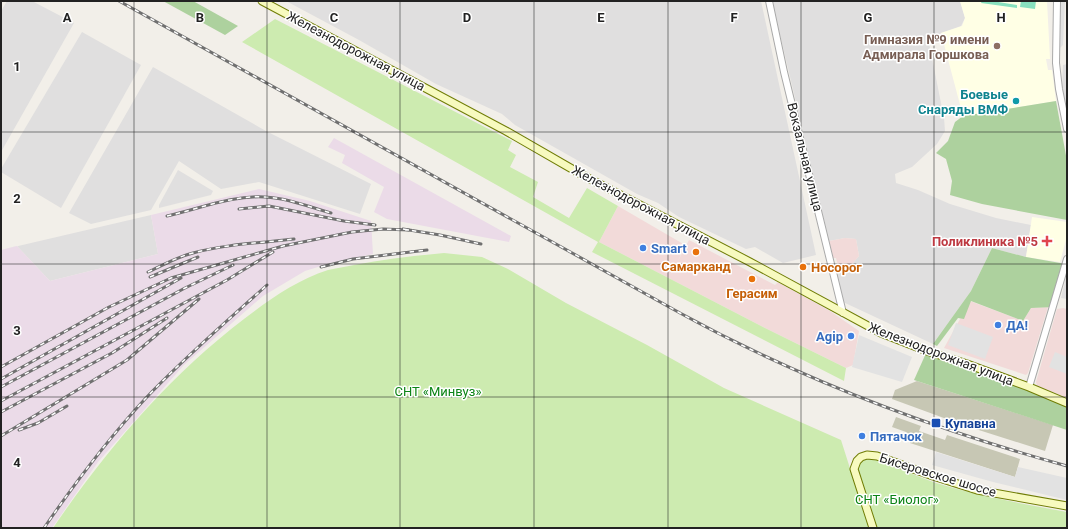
<svg xmlns="http://www.w3.org/2000/svg" width="1068" height="529" viewBox="0 0 1068 529" font-family="Roboto,sans-serif">
<rect width="100%" height="100%" fill="#f2efe9"/>
<g fill="#e0dfdf">
<path d="M7,1H32L74,23L1,152V11Z"/>
<path d="M286,1H761L816,255L783,263L755,247L746,249L679,217L658,203L637,194L515,125L502,114L436,84L359,40Z"/>
<path d="M772,1H960L965,18L961,26L941,33L929,43L944,118L945,131L937,144L912,167L895,174L896,183L918,190L950,204L996,218L1031,225L1026,257L992,248L971,291L933,344L843,302L837,273L846,271L859,256L856,239L845,238L829,241Z"/>
<path d="M82,32L141,65L61,208L1,172V169Z"/>
<path d="M1067,64V111L1062,86L1063,65Z"/>
<path d="M153,67L266,131L371,184L360,214L259,182L221,189L179,161L151,210L91,224L69,213Z"/>
<path d="M178,170L213,191L211,195L159,208V205Z"/>
<path d="M151,215L158,254L50,281L17,246L1,250Z"/>
<path d="M1067,273V299L1061,298Z"/>
</g>
<g fill="#f2dad9">
<path d="M618,206L685,245L678,261L689,240L775,285L778,282L830,311L859,331L853,365L846,368L765,328L599,242Z"/>
<path d="M845,238L856,239L859,256L846,271L840,273L836,258H833L829,241Z"/>
<path d="M970,301L1023,321L1031,308L1048,307L1028,373L1026,375L944,348Z"/>
<path d="M1063,308L1067,309V398L1037,386L1036,382L1057,309Z"/>
</g>
<g fill="#ebdbe8">
<path d="M334,138L511,236L509,242L387,219L374,212L384,187L342,163L345,155L328,147Z"/>
<path d="M259,189L310,201L371,221L373,254L331,263L305,271L263,296L184,365L98,462L52,528H1V250L17,246L50,281L158,254L151,215Z"/>
</g>
<g fill="#ffffe5">
<path d="M960,1H1047L1050,59H1046L1048,70H1052L1056,101L963,116L941,33L962,26L965,18Z"/>
<path d="M1032,217L1067,222V236L1060,262L1026,257Z"/>
</g>
<g fill="#c7c7b4">
<path d="M917,381L1053,425L1045,451L963,425L892,399L895,390Z"/>
<path d="M896,417L921,426L919,431L945,440L947,435L1020,459L1015,477L910,443L906,432L892,427Z"/>
</g>
<g fill="#cdebb0">
<path d="M275,19L512,141L508,150L516,155L510,167L538,182L533,197L569,218L587,188L618,206L599,242L765,328L846,368L844,381L592,252L598,242L242,42Z"/>
<path d="M444,253L482,257L508,269L566,303L647,345L724,388L841,440L869,528H53C106,450 169,376 244,319C270,299 297,280 328,270C336,268 346,267 354,265C384,259 414,256 444,253Z"/>
<path d="M867,458L876,459C896,467 916,476 936,483C979,496 1023,504 1067,512V528H876L857,468L863,460Z"/>
</g>
<g fill="#add19e">
<path d="M163,1H193L238,26L225,35Z"/>
<path d="M1056,101L1067,161V220L982,204L950,195L952,181L946,159L936,153L948,141L955,122L963,116Z"/>
<path d="M992,248L1026,257L1066,264L1054,307L1031,308L1023,321L971,301L964,319L958,318L937,346L933,344L971,291Z"/>
<path d="M927,351L1067,403V430L914,380Z"/>
</g>
<g fill="#88e0be">
<path d="M982,1H992L1017,5V8L981,3Z"/>
<path d="M1021,1H1036L1035,9L1020,7Z"/>
</g>
<g fill="#e2e2e2">
<path d="M1060,1H1065L1063,45L1059,49Z"/>
<path d="M956,323L993,337L985,359L948,345Z"/>
<path d="M859,335L912,357L902,382L852,367Z"/>
<path d="M1055,352L1067,357V374L1049,367Z"/>
<path d="M936,452L1015,477L1018,467L1067,478V500L993,482L932,465Z"/>
</g>
<g fill="none" stroke-linecap="round" stroke-linejoin="round">
<defs>
<g id="tertiary">
<path d="M769,1L784,72L843,313"/>
<path d="M1057,1L1056,63L1059,89L1067,129"/>
<path d="M1029,387L1067,259"/>
</g>
<g id="secondary">
<path d="M262,1L506,131L586,177L750,262L881,333L927,351L967,364L1029,387L1067,403"/>
<path d="M873,528L854,469L857,461L861,457L867,455L877,456L933,476L977,490L1067,506"/>
</g>
</defs>
<use href="#tertiary" stroke="#a9a9a9" stroke-width="8"/>
<use href="#secondary" stroke="#707d05" stroke-width="9"/>
<use href="#tertiary" stroke="#fff" stroke-width="6"/>
<use href="#secondary" stroke="#f7fabf" stroke-width="7"/>
<defs>
<g id="rail">
<path d="M119,1L680,313C802,380 933,429 1067,466"/>
<path d="M239,209L269,206L344,221L375,225"/>
<path d="M167,216C199,209 232,195 265,197C288,198 309,207 331,213"/>
<path d="M403,229L440,235L481,244"/>
<path d="M321,267L353,259L427,250"/>
<path d="M148,272C163,265 177,257 193,253C226,244 261,243 294,239"/>
<path d="M150,277L198,257"/>
<path d="M1,367L109,307L171,278L283,246L352,232L383,229L409,230"/>
<path d="M1,379L181,278"/>
<path d="M1,387L185,288L233,265"/>
<path d="M1,401L227,280L273,252"/>
<path d="M1,412L112,353L167,318"/>
<path d="M19,430L38,423L67,406"/>
<path d="M1,436L127,360L199,299"/>
<path d="M44,528C75,483 108,439 145,399C183,359 226,322 267,285"/>
</g>
</defs>
<use href="#rail" stroke="#707070" stroke-width="3"/>
<use href="#rail" stroke="#fff" stroke-width="1.5" stroke-dasharray="4.5" stroke-linecap="butt"/>
</g>
<path fill="none" stroke="#222" stroke-width="1" stroke-opacity="0.55" d="M134,1V528M267,1V528M400,1V528M534,1V528M668,1V528M801,1V528M934,1V528M1,132H1067M1,264H1067M1,397H1067"/>
<circle fill="#8d6e63" stroke="#fff" stroke-width="1.5" cx="997" cy="46" r="4"/>
<circle fill="#0f9aa8" stroke="#fff" stroke-width="1.5" cx="1016" cy="101" r="4"/>
<path fill="#e0444e" stroke="#fff" stroke-width="1.5" d="M1045 235h4v4h4v4h-4v4h-4v-4h-4v-4h4z"/>
<g fill="#3f7fe0" stroke="#fff" stroke-width="1.5">
<circle cx="643" cy="248" r="4"/>
<circle cx="998" cy="325" r="4"/>
<circle cx="851" cy="336" r="4"/>
<circle cx="862" cy="436" r="4"/>
</g>
<g fill="#e8710a" stroke="#fff" stroke-width="1.5">
<circle cx="696" cy="252" r="4"/>
<circle cx="803" cy="267" r="4"/>
<circle cx="752" cy="279" r="4"/>
</g>
<rect fill="#1a4fb4" stroke="#fff" stroke-width="1.5" x="931" y="418" width="10" height="10" rx="2"/>
<g text-anchor="middle" dominant-baseline="central" stroke-width="3" stroke-linejoin="round" paint-order="stroke">
<g font-size="13" font-weight="bold" fill="#785e54" stroke="#fff" text-anchor="end">
<text x="989" y="39">Гимназия №9 имени<tspan x="989" dy="15">Адмирала Горшкова</tspan></text>
</g>
<g font-size="13" fill="#222" stroke="#fff">
<text transform="translate(356 51) rotate(28)">Железнодорожная улица</text>
<text transform="translate(805 157) rotate(76)">Вокзальная улица</text>
<text transform="translate(641 205) rotate(28)">Железнодорожная улица</text>
<text transform="translate(941 354) rotate(21)">Железнодорожная улица</text>
<text transform="translate(938 475) rotate(17)">Бисеровское шоссе</text>
</g>
<g font-size="13" font-weight="bold" fill="#0d838f" stroke="#fff" text-anchor="end">
<text x="1008" y="94">Боевые<tspan x="1008" dy="15">Снаряды ВМФ</tspan></text>
</g>
<g font-size="13" font-weight="bold" fill="#be3a42" stroke="#fff" text-anchor="end">
<text x="1038" y="241">Поликлиника №5</text>
</g>
<g font-size="13" font-weight="bold" fill="#366cbe" stroke="#fff" text-anchor="start">
<text x="651" y="248">Smart</text>
<text x="1006" y="325">ДА!</text>
<text x="843" y="336" text-anchor="end">Agip</text>
<text x="870" y="436">Пятачок</text>
</g>
<g font-size="13" font-weight="bold" fill="#c56008" stroke="#fff">
<text x="696" y="266">Самарканд</text>
<text x="811" y="267" text-anchor="start">Носорог</text>
<text x="752" y="293">Герасим</text>
</g>
<g font-size="13" fill="#0c8416" stroke="#fff">
<text x="438" y="391">СНТ «Минвуз»</text>
<text x="897" y="499">СНТ «Биолог»</text>
</g>
<g font-size="13" font-weight="bold" fill="#164399" stroke="#fff" text-anchor="start">
<text x="945" y="423">Купавна</text>
</g>
</g>
<g font-size="13" text-anchor="middle" font-weight="bold" fill="#222" stroke="#fff" stroke-width="3" stroke-linejoin="round" paint-order="stroke">
<text x="67" y="22">A</text>
<text x="200" y="22">B</text>
<text x="334" y="22">C</text>
<text x="467" y="22">D</text>
<text x="601" y="22">E</text>
<text x="734" y="22">F</text>
<text x="868" y="22">G</text>
<text x="1001" y="22">H</text>
<text x="17" y="71">1</text>
<text x="17" y="203">2</text>
<text x="17" y="335">3</text>
<text x="17" y="467">4</text>
</g>
<rect width="1068" height="529" fill="none" stroke="#222222" stroke-width="4"/>
</svg>
